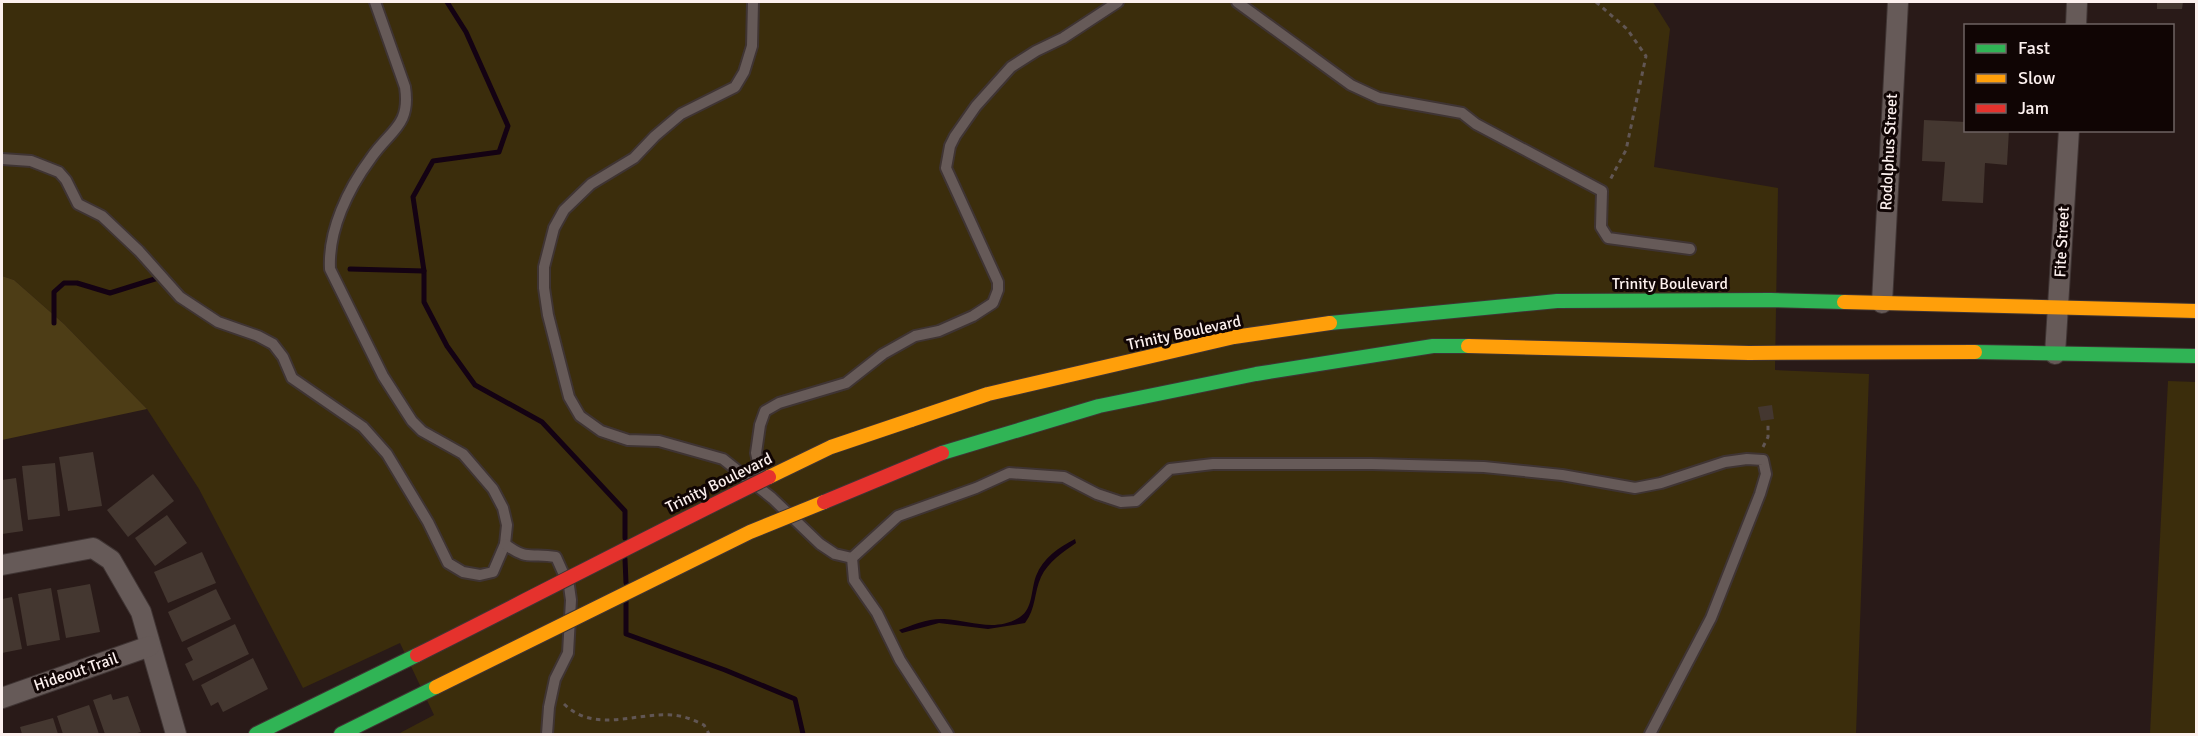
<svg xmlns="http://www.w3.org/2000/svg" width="2198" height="736" viewBox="0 0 2198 736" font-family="Signika,sans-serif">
<rect width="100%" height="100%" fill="#291a18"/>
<g fill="#3b2d0c">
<path d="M2,2H1653L1670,29L1654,167L1778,188L1775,370L1869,374L1856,734H398L434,715L400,643L303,688L199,489L147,409L64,324L14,280L2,276Z"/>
<path d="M2168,381L2196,382V734H2150Z"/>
</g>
<path fill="#4d3d16" d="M2,276L14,280L64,324L147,409L2,440Z"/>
<path fill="#140213" d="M1075,539L1076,543C1063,552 1048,562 1041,577C1034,592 1036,609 1025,623L988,629L939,623L902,633L899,630C912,625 929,618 944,619C969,620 995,633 1020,617C1033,609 1031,589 1036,576C1043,558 1059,547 1075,539Z"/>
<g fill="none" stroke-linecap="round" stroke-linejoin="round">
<g stroke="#140213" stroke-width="5">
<path d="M447,2L466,32L508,126L499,152L433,161L413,197L424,271V302L447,346L475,385L542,422L625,511V538"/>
<path d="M350,269L424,271"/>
<path d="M54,323V292L64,283H77L110,293L158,278"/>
<path d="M625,559L626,583"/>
<path d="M626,601V634L725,670L795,699L803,734"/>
</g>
</g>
<g fill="#443730">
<path d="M2157,2H2183L2182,9H2157Z"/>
<path d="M1924,120L1966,122V130H2009L2007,165L1985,163L1983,203L1942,201L1945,162L1922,161Z"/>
<path d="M1772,405L1774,419L1761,421L1758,407Z"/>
<path d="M93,452L102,506L68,511L59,457Z"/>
<path d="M55,463L60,516L28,520L22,466Z"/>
<path d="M153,474L174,501L128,537L107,510Z"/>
<path d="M16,478L23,531L2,534V480Z"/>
<path d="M167,515L187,543L155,566L135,538Z"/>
<path d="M202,552L216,583L168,603L154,572Z"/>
<path d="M90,584L100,632L66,638L57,590Z"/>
<path d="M51,588L60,640L27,646L18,594Z"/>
<path d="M216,589L231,619L182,642L168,612Z"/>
<path d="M12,597L22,649L2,653V599Z"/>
<path d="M235,624L249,654L193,681L185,664L193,660L187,648Z"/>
<path d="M253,658L268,689L223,712L218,702L211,706L201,685Z"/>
<path d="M111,694L113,700L128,696L141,732L134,734H105L93,700Z"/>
<path d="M89,705L99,734H63L57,716Z"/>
<path d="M53,718L58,734H22L20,727Z"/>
</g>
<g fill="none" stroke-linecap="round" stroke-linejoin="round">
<defs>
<g id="lane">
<path d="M753,2L752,46L744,72L735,87L681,114L655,136L634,158L591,184L564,210L554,228L544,267V288L548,315L569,397L580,416L601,431L628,440L659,441L723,459L772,498L820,544L835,554L852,558"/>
<path d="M1237,2L1351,85L1379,98L1462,113L1476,124L1602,191L1601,227L1608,238L1690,249"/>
<path d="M2,159L31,161L59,172L66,180L78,204L102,216L139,251L180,297L218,322L258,336L273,344L283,357L292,378L363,427L387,454L428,522L448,563L463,572L480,575L493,572L505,544L507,525L503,508L493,489L463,454L422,431L412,421L383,376L330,269C328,230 348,189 371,158C390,130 411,126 405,87L375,2"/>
<path d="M762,480L756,453L760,425L765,411L779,403L846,383L883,354L915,336L939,331L973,316L993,303L998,290V282L946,168L950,146L955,136L976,106L1011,67L1036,51L1063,38L1118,2"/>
<path d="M505,544C528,562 531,552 556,557L569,586L571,600L568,653L555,679L549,707L547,734"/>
<path d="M852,558L898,516L976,488L1009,473L1064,477L1097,494L1121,502L1136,501L1170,469L1213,464H1372L1484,467L1562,475L1635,488L1661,483L1725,462L1747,459L1763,460L1766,474L1760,494L1711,618L1650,734"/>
<path d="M852,558L854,580L877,613L900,660L948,734"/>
</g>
<g id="street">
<path d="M2076,26L2077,2"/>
<path d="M1882,303L1898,2"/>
<path d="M2055,354L2069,130"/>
<path d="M2,565L93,548L111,560L141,612L176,734"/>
<path d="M2,698L150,646"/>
</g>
<g id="fast">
<path d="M1330,323L1557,301L1771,300L1844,302"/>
<path d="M1975,352L2196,356"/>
<path d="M942,453L1099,406L1256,374L1433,346H1468"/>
<path d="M256,734L417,655"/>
<path d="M341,734L436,687"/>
</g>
<g id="slow">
<path d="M1844,302L2196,311"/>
<path d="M1468,346L1749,353L1975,352"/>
<path d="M911,420L988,394L1234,337L1330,323"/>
</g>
</defs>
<use href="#lane" stroke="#3f3433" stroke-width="14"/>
<use href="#street" stroke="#3f3433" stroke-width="22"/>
<use href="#fast" stroke="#3f3433" stroke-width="16"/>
<use href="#slow" stroke="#3f3433" stroke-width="16"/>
<g stroke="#615654" stroke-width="3" stroke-dasharray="4.5 4.5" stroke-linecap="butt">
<path d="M1596,2L1627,29L1646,56L1626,150L1610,180"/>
<path d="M1763,447L1768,437V425"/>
<path d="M564,704C595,734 636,712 673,715C684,716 694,720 704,725L709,734"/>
</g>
<use href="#lane" stroke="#665a58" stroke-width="10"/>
<use href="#street" stroke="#665a58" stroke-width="20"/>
<use href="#fast" stroke="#30b455" stroke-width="14"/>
<use href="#slow" stroke="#ff9f0a" stroke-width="14"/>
<defs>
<g id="slow-bridge">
<path d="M769,477L831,447L911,420"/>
<path d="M436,687L750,532L824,502"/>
</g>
<g id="jam-bridge">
<path d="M824,502L942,453"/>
<path d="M417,655C535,596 651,535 769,477"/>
</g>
</defs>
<use href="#slow-bridge" stroke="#3f3433" stroke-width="16" stroke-linecap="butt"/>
<use href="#jam-bridge" stroke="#3f3433" stroke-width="16" stroke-linecap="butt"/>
<use href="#slow-bridge" stroke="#ff9f0a" stroke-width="14"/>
<use href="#jam-bridge" stroke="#e5322d" stroke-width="14"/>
</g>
<g text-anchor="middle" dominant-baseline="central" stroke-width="6" stroke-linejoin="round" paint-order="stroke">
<g font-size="16" fill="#fcf0ee" stroke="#100504">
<text transform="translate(1889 152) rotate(-87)">Rodolphus Street</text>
<text transform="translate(2062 242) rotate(-87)">Fite Street</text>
<text x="1670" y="284">Trinity Boulevard</text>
<text transform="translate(1184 333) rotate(-12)">Trinity Boulevard</text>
<text transform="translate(719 483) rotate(-26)">Trinity Boulevard</text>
<text transform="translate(76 672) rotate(-19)">Hideout Trail</text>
</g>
</g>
<rect width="2198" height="736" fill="none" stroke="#fcf0ee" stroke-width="6"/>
<rect x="1964" y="24" width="210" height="108" fill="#100504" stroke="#6e6362" stroke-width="1.5"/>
<rect x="1976" y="44" width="30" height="9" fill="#30b455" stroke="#6e6362" stroke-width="1.5"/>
<text x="2018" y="54" font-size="18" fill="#fcf0ee">Fast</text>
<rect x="1976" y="74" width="30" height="9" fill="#ff9f0a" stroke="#6e6362" stroke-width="1.5"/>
<text x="2018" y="84" font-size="18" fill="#fcf0ee">Slow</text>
<rect x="1976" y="104" width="30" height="9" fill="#e5322d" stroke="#6e6362" stroke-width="1.5"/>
<text x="2018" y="114" font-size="18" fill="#fcf0ee">Jam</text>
</svg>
